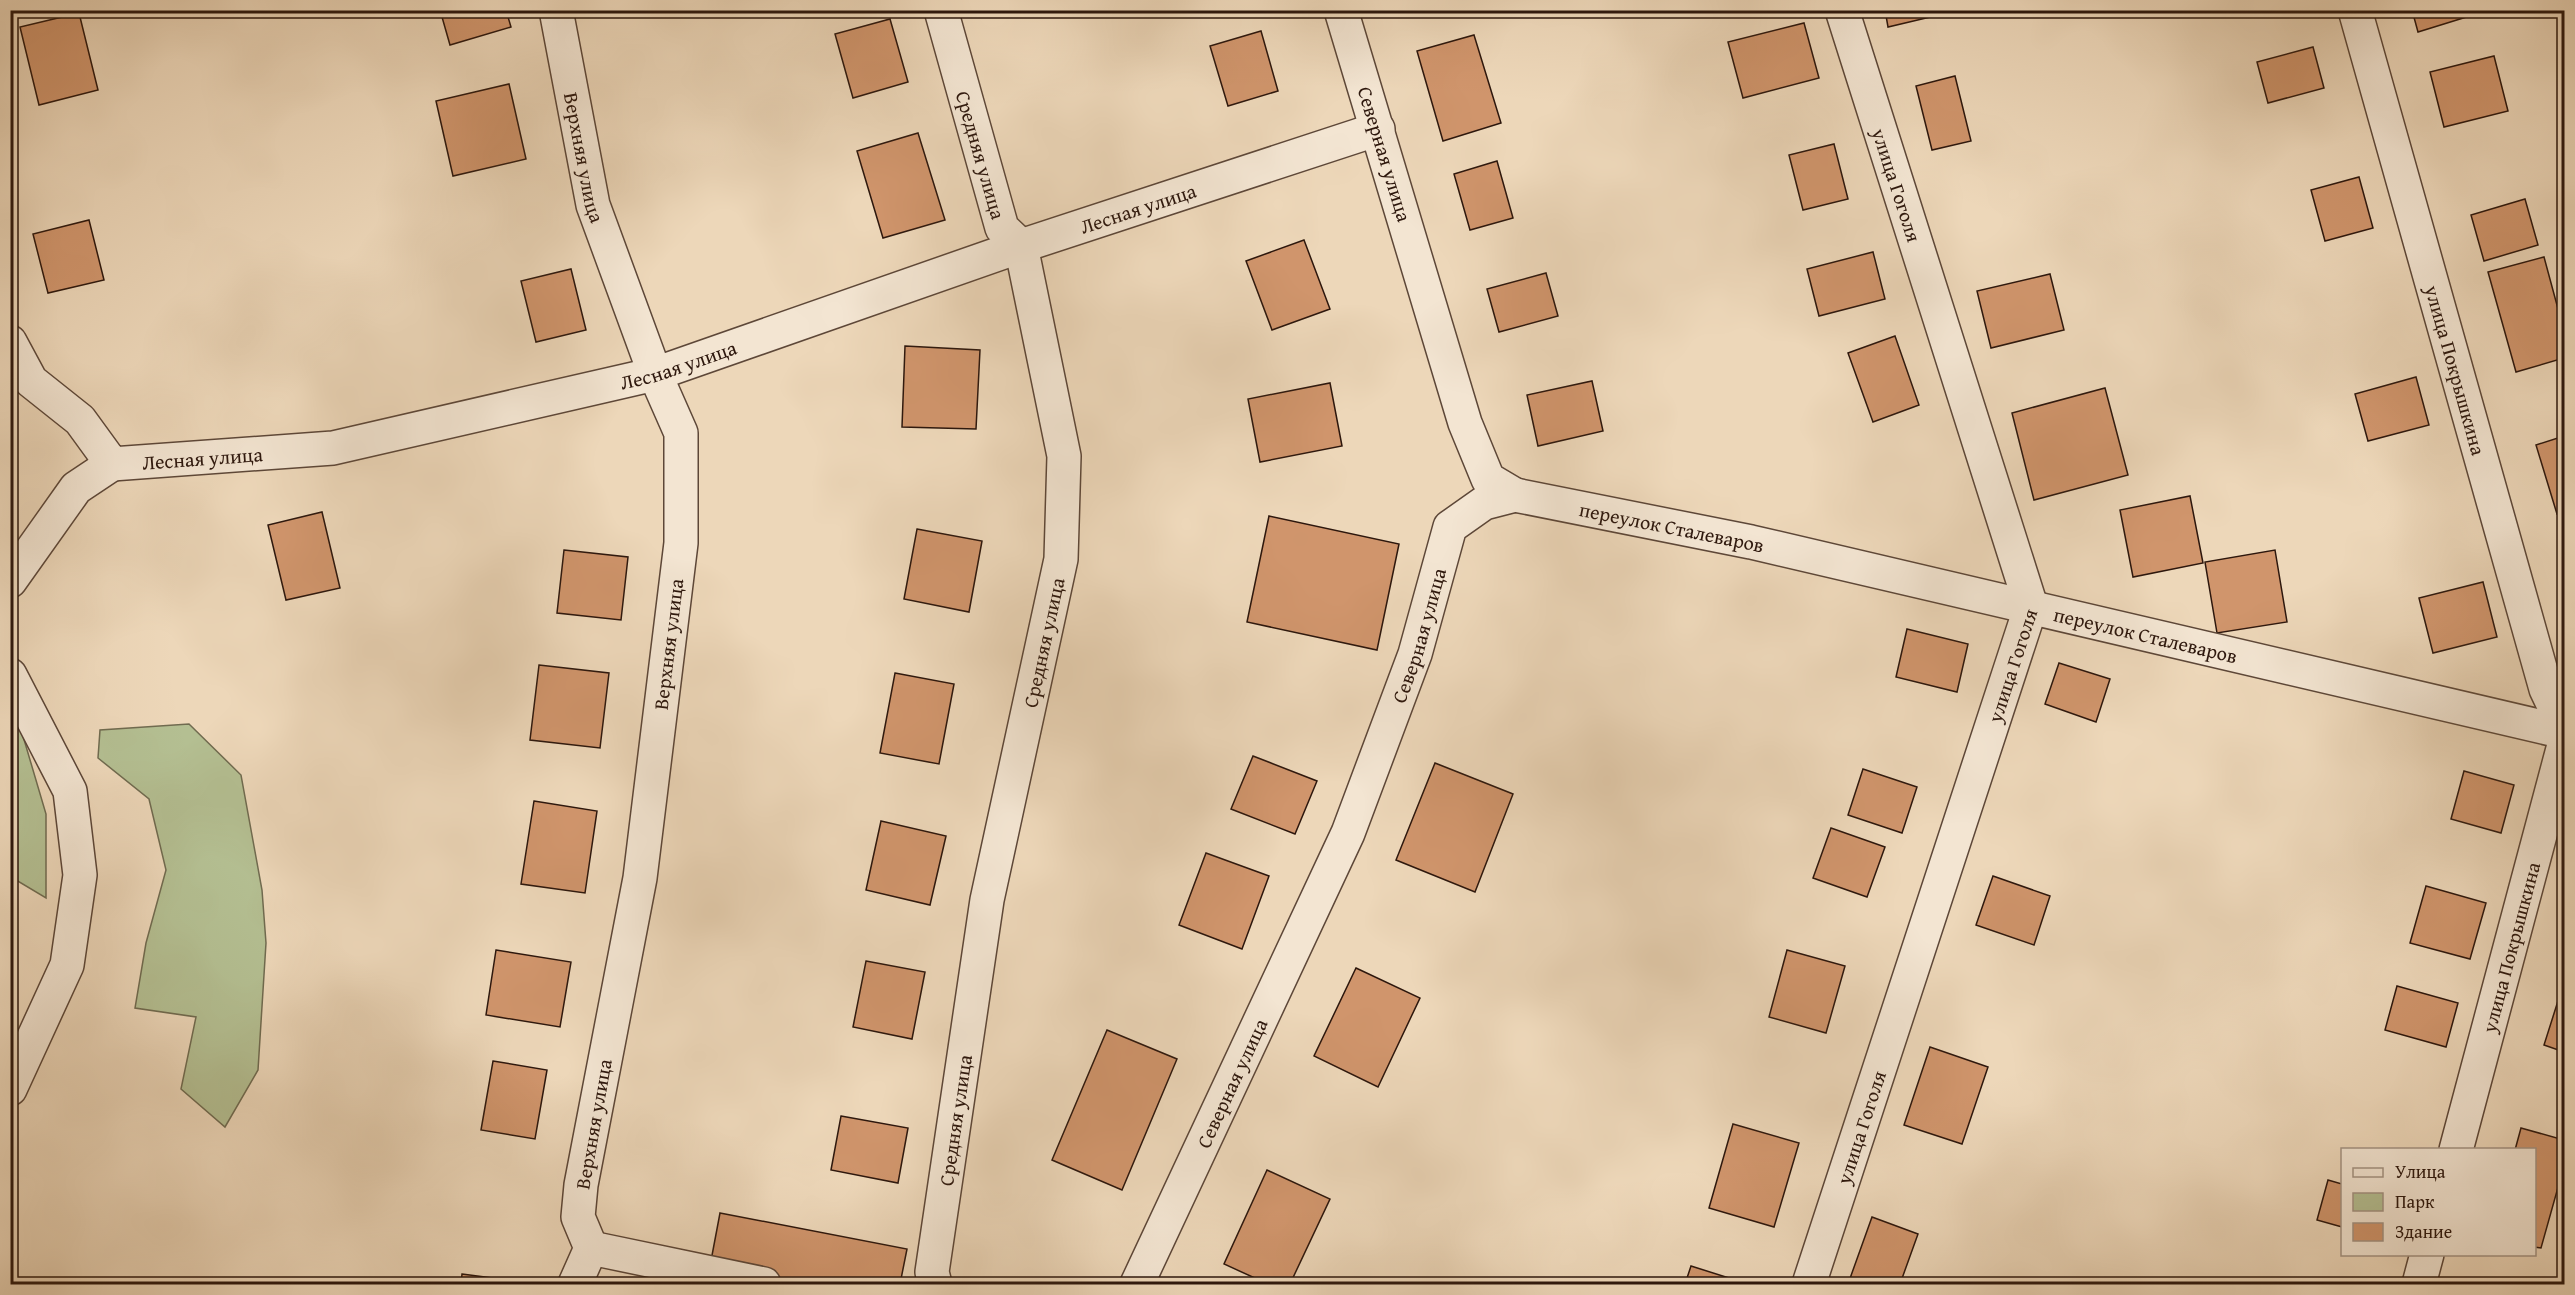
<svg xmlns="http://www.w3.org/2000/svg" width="2575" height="1295" viewBox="0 0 2575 1295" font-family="'Gentium Book Plus',serif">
<rect width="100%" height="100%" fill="#edd7b9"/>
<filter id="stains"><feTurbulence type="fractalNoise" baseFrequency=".00333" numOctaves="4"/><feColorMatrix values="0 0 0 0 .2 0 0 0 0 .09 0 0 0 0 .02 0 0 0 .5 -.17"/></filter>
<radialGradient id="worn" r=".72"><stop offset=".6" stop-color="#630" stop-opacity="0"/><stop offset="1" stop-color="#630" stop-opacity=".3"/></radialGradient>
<g fill="#b4bf92" stroke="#706b50" stroke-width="1.5">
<path d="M10,715L20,726L46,814V898L11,877Z"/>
<path d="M189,724L241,775L262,890L266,943L258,1070L225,1127L181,1089L196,1017L135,1008L146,943L166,870L149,799L98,758L100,730Z"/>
</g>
<g fill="#d0956c" stroke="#2d170d" stroke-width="1.5">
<path d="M440,10H506L511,27L450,45Z"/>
<path d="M1885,10H1938L1939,15L1888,27Z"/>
<path d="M2412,10H2471L2473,15L2418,32Z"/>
<path d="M79,13L98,90L39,105L20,27Z"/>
<path d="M890,19L908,82L853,98L835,34Z"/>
<path d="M1804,23L1819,78L1743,98L1728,42Z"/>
<path d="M1261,31L1278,91L1228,106L1210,46Z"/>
<path d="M1474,35L1501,123L1443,141L1417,51Z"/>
<path d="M2313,47L2324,88L2268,103L2257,62Z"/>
<path d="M2494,56L2508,111L2444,127L2430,72Z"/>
<path d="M1955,76L1971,141L1932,150L1916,86Z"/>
<path d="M509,84L526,159L453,176L436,101Z"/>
<path d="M918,133L945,220L883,238L857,151Z"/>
<path d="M1834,144L1848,199L1803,210L1789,155Z"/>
<path d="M1497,161L1513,218L1470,230L1454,174Z"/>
<path d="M2359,177L2373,228L2325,241L2311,190Z"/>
<path d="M2525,199L2538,245L2484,261L2471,215Z"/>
<path d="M89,220L104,280L48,293L33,234Z"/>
<path d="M1304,240L1330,309L1272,330L1246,261Z"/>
<path d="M1873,252L1885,299L1819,316L1807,269Z"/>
<path d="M2544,257L2564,331V358L2516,372L2488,272Z"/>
<path d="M571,269L586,330L536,342L521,281Z"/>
<path d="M1546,273L1558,316L1499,332L1487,289Z"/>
<path d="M2050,274L2064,330L1991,348L1977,291Z"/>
<path d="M1895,336L1919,405L1873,422L1848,353Z"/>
<path d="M905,346L980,350L976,429L902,427Z"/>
<path d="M2416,377L2429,425L2368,441L2355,394Z"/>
<path d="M1592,381L1603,431L1538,446L1527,395Z"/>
<path d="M1330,383L1342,446L1260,462L1248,399Z"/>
<path d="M2105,388L2128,475L2034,500L2012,413Z"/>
<path d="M2564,436V512L2557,514L2536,445Z"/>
<path d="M2190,496L2203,563L2133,577L2120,510Z"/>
<path d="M322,512L340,588L286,600L268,525Z"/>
<path d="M1269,516L1399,544L1377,650L1247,622Z"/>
<path d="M917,529L982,541L969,612L904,599Z"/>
<path d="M564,550L628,557L621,620L557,613Z"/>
<path d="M2275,550L2287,622L2217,633L2205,562Z"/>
<path d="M2483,582L2497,637L2433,653L2419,598Z"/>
<path d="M1907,629L1968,644L1957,692L1896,677Z"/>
<path d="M2059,663L2110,679L2096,722L2045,704Z"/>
<path d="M539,665L609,673L600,748L530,740Z"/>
<path d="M895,673L954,684L939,764L880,753Z"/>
<path d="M1253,756L1317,781L1295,834L1231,809Z"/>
<path d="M1435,763L1513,794L1475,892L1396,860Z"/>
<path d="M1863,769L1917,787L1902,833L1848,815Z"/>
<path d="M2464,771L2514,785L2501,833L2451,819Z"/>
<path d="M534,801L597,811L585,893L521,884Z"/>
<path d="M881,821L946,836L930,905L866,890Z"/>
<path d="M1831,828L1885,847L1867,897L1813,878Z"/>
<path d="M1206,853L1269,876L1242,949L1179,925Z"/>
<path d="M1993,876L2050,896L2034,945L1976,925Z"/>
<path d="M2426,886L2486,903L2470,959L2410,943Z"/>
<path d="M496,950L571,962L560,1027L486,1015Z"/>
<path d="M1787,950L1845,966L1826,1033L1769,1017Z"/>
<path d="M866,961L925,972L912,1039L853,1027Z"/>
<path d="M1356,968L1420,998L1378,1087L1314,1056Z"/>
<path d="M2564,982V1052L2544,1045Z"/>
<path d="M2397,986L2458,1003L2446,1047L2385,1030Z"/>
<path d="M1107,1030L1177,1059L1122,1190L1052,1160Z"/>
<path d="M1930,1047L1988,1067L1962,1144L1904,1125Z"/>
<path d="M493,1061L547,1070L535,1139L481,1130Z"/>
<path d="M841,1116L908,1128L898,1183L831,1170Z"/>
<path d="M1733,1124L1799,1143L1774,1227L1709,1208Z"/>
<path d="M2521,1128L2564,1140V1166L2541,1248L2534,1247V1150H2515Z"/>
<path d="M1267,1170L1330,1199L1290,1284H1268L1224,1264Z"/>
<path d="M2328,1180L2342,1184V1227L2317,1220Z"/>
<path d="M720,1213L907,1249L900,1284H808L710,1266Z"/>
<path d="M1872,1217L1918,1234L1900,1284H1848Z"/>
<path d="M1691,1266L1748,1284H1685Z"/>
<path d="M462,1274L524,1282V1284H461Z"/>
</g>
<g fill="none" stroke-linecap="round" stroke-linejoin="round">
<defs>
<g id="street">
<path id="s1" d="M556,10L593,205L655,374L681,433V543L640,878L581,1185L578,1217L591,1248L575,1284"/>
<path id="s2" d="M2355,10L2546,689L2564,727"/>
<path id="s3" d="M10,342L31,381L80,420L112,464L333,448L655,374L1021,246L1378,129"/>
<path id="s4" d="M1515,495L1751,542L2564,732"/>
<path d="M10,581L76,488L112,464"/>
<path d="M10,675L70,791L80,875L67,965L10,1089"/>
<path id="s5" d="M2456,1150L2564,745"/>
<path d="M591,1248L764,1284"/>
<path id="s6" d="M935,1284L932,1272L987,900L1061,559L1064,456L1021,246L1002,228L941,10"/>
<path id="s7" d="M1137,1284L1348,833L1415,654L1450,527L1484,503L1515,495L1488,479L1465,423L1341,10"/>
<path id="s8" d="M1809,1284L2031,606L1842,10"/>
<path d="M2419,1284L2427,1254"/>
</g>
</defs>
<use href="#street" stroke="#5d4738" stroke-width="36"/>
<use href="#street" stroke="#f3e5d2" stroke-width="33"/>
</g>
<g text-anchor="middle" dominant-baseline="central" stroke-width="5" stroke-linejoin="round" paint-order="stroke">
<g font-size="20" fill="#2d170d" stroke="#f3e5d2">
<text transform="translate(1385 154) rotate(73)">Северная улица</text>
<text transform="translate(981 155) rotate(74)">Средняя улица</text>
<text stroke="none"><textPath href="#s1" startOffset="150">Верхняя улица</textPath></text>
<text transform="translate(1897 185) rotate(72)">улица Гоголя</text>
<text stroke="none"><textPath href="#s3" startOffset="1224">Лесная улица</textPath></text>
<text stroke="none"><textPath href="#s3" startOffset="738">Лесная улица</textPath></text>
<text stroke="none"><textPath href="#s2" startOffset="374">улица Покрышкина</textPath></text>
<text stroke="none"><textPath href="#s3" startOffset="252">Лесная улица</textPath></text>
<text stroke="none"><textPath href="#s4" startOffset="160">переулок Сталеваров</textPath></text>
<text stroke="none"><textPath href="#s4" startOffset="646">переулок Сталеваров</textPath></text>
<text stroke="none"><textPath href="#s7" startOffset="708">Северная улица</textPath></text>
<text stroke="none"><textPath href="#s6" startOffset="652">Средняя улица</textPath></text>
<text transform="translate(668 644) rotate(-83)">Верхняя улица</text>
<text stroke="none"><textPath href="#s8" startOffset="651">улица Гоголя</textPath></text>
<text stroke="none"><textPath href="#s5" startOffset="210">улица Покрышкина</textPath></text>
<text stroke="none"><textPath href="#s7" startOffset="222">Северная улица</textPath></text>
<text stroke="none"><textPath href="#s6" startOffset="166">Средняя улица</textPath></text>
<text transform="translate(593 1124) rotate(-80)">Верхняя улица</text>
<text stroke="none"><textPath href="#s8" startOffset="165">улица Гоголя</textPath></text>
</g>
</g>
<rect width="2575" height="1295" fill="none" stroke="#edd7b9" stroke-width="36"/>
<rect x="12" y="12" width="2551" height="1271" fill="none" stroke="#2d170d" stroke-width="3"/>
<rect x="18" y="18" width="2539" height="1259" fill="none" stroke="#2d170d" stroke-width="1.5"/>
<rect x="2341" y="1148" width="195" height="108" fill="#f3e5d2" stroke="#a49383" stroke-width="1.5"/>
<rect x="2353" y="1168" width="30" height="9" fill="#f3e5d2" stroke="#a49383" stroke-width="1.5"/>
<text x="2395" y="1178" font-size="18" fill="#2d170d">Улица</text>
<rect x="2353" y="1193" width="30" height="18" fill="#b4bf92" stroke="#a49383" stroke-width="1.5"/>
<text x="2395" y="1208" font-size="18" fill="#2d170d">Парк</text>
<rect x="2353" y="1223" width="30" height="18" fill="#d0956c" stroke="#a49383" stroke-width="1.5"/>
<text x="2395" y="1238" font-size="18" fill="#2d170d">Здание</text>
<rect width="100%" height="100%" filter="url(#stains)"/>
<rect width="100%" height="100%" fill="url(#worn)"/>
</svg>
